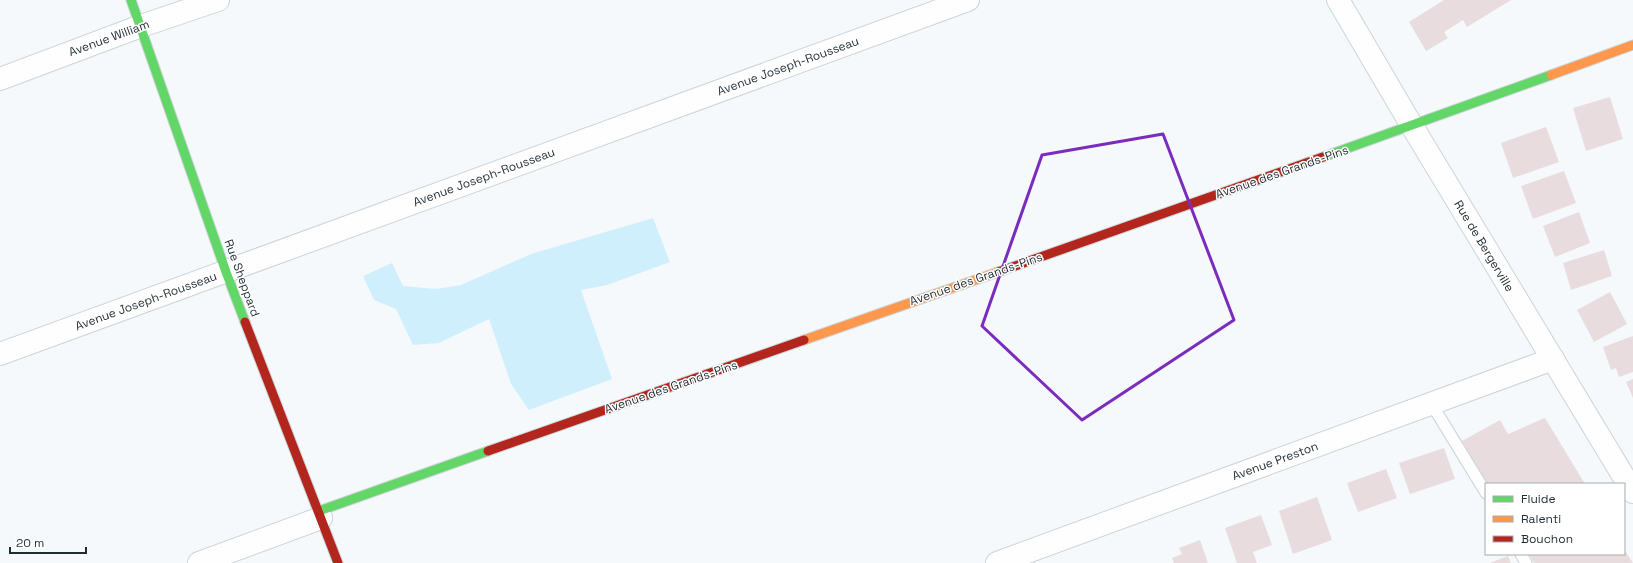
<svg xmlns="http://www.w3.org/2000/svg" width="1633" height="563" viewBox="0 0 1633 563" font-family="'Space Grotesk',sans-serif">
<rect width="100%" height="100%" fill="#f5f9fb"/>
<path fill="#d0effc" d="M653,218L670,262L607,285L581,290L612,379L529,410L511,384L489,319L439,343L413,345L396,309L374,300L363,276L392,263L403,286L436,289L461,285L531,254Z"/>
<g fill="#e8dcde">
<path d="M1444,0H1511L1467,27L1463,20L1444,32L1448,38L1426,51L1409,22Z"/>
<path d="M1610,97L1623,139L1586,151L1573,108Z"/>
<path d="M1546,127L1559,162L1513,178L1501,143Z"/>
<path d="M1564,171L1576,203L1533,219L1521,186Z"/>
<path d="M1579,212L1590,243L1555,257L1543,226Z"/>
<path d="M1604,250L1612,276L1571,290L1563,263Z"/>
<path d="M1610,292L1627,324L1594,342L1577,310Z"/>
<path d="M1633,336V372L1619,377L1616,368L1611,370L1603,347Z"/>
<path d="M1633,379V398L1626,382Z"/>
<path d="M1545,418L1585,484H1487L1462,441L1500,420L1508,434Z"/>
<path d="M1444,448L1455,479L1410,494L1399,463Z"/>
<path d="M1386,469L1397,498L1358,512L1347,483Z"/>
<path d="M1317,497L1332,540L1293,554L1279,511Z"/>
<path d="M1261,515L1272,545L1253,552L1257,563H1237L1225,528Z"/>
<path d="M1200,540L1208,563H1174L1172,558L1182,554L1179,548Z"/>
<path d="M1624,549L1633,563H1534L1529,554H1624Z"/>
<path d="M1508,556L1511,563H1490Z"/>
</g>
<g fill="none" stroke-linecap="round" stroke-linejoin="round">
<defs>
<g id="lane">
<path d="M1431,403L1486,493"/>
<path d="M1521,554L1526,563"/>
</g>
<g id="street">
<path d="M1338,0L1412,126L1633,492"/>
<path d="M0,79L141,26L218,0"/>
<path d="M0,354L968,0"/>
<path d="M199,563L321,518"/>
<path d="M997,563L1553,359"/>
</g>
<g id="fast">
<path d="M131,0L226,272L245,322"/>
<path d="M1323,157L1551,75"/>
<path d="M319,511L488,451"/>
</g>
<g id="slow">
<path d="M1551,75L1633,45"/>
<path d="M804,340L998,272"/>
</g>
<g id="jam">
<path d="M998,272L1323,157"/>
<path d="M245,322L338,563"/>
<path d="M488,451L804,340"/>
</g>
</defs>
<use href="#lane" stroke="#ccd5d9" stroke-width="13"/>
<use href="#street" stroke="#ccd5d9" stroke-width="24"/>
<use href="#fast" stroke="#ccd5d9" stroke-width="11"/>
<use href="#slow" stroke="#ccd5d9" stroke-width="11"/>
<use href="#jam" stroke="#ccd5d9" stroke-width="11"/>
<use href="#lane" stroke="#fefefe" stroke-width="11"/>
<use href="#street" stroke="#fefefe" stroke-width="22"/>
<use href="#fast" stroke="#63d668" stroke-width="9"/>
<use href="#slow" stroke="#ff974d" stroke-width="9"/>
<use href="#jam" stroke="#b3261e" stroke-width="9"/>
</g>
<path fill="none" stroke="#7b2cbf" stroke-width="3" stroke-linejoin="round" d="M1163,134L1234,320L1082,420L982,326L1042,155Z"/>
<g text-anchor="middle" dominant-baseline="central" stroke-width="3" stroke-linejoin="round" paint-order="stroke">
<g font-size="12" fill="#1f2c32" stroke="#fff">
<text transform="translate(109 38) rotate(-20)">Avenue William</text>
<text transform="translate(788 66) rotate(-20)">Avenue Joseph-Rousseau</text>
<text transform="translate(1282 172) rotate(-19)">Avenue des Grands-Pins</text>
<text transform="translate(484 177) rotate(-20)">Avenue Joseph-Rousseau</text>
<text transform="translate(1484 246) rotate(59)">Rue de Bergerville</text>
<text transform="translate(242 278) rotate(70)">Rue Sheppard</text>
<text transform="translate(976 279) rotate(-19)">Avenue des Grands-Pins</text>
<text transform="translate(146 301) rotate(-20)">Avenue Joseph-Rousseau</text>
<text transform="translate(671 387) rotate(-19)">Avenue des Grands-Pins</text>
<text transform="translate(1275 461) rotate(-20)">Avenue Preston</text>
</g>
</g>
<rect x="1485" y="483" width="140" height="72" fill="#ffffff" stroke="#a5abad"/>
<rect x="1493" y="496" width="20" height="6" fill="#63d668" stroke="#a5abad"/>
<text x="1521" y="503" font-size="12" fill="#1f2c32">Fluide</text>
<rect x="1493" y="516" width="20" height="6" fill="#ff974d" stroke="#a5abad"/>
<text x="1521" y="523" font-size="12" fill="#1f2c32">Ralenti</text>
<rect x="1493" y="536" width="20" height="6" fill="#b3261e" stroke="#a5abad"/>
<text x="1521" y="543" font-size="12" fill="#1f2c32">Bouchon</text>
<path d="M10 547v6h76v-6" fill="none" stroke="#1f2c32" stroke-width="2"/>
<text x="16" y="547" font-size="12" fill="#1f2c32" stroke="#ffffff" stroke-width="3" paint-order="stroke">20 m</text>
</svg>
